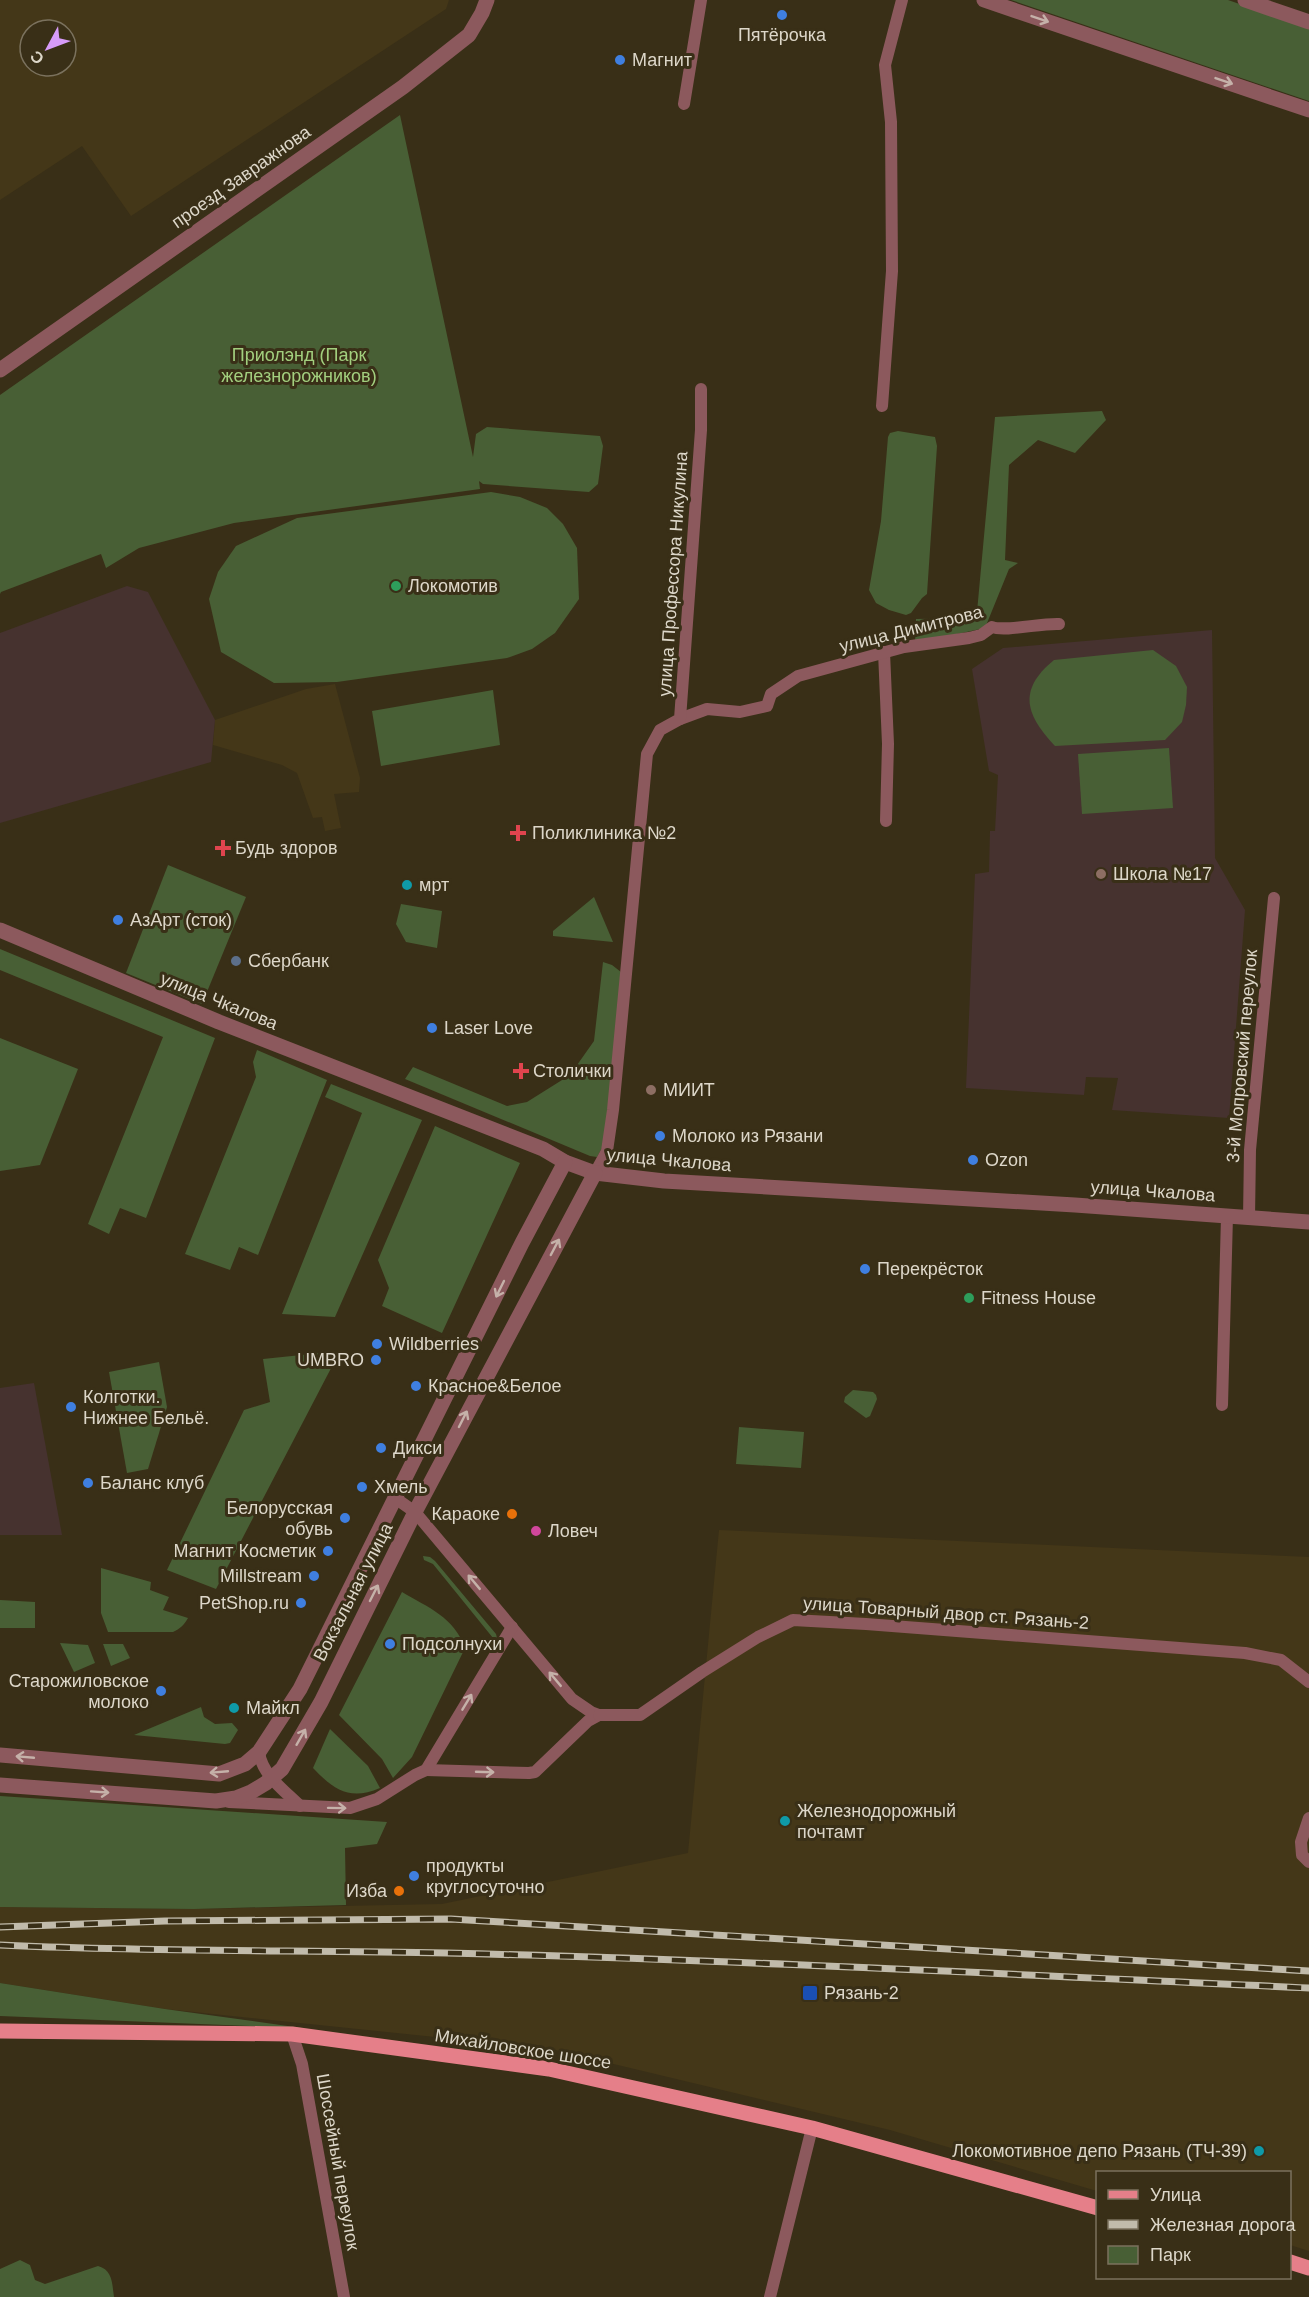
<svg xmlns="http://www.w3.org/2000/svg" width="1309" height="2297" viewBox="0 0 1309 2297" font-family="Helvetica,sans-serif">
<rect width="100%" height="100%" fill="#392f17"/>
<g fill="#443718" fill-rule="evenodd">
<path d="M0,0H449L446,9L131,216L82,146L0,200ZM30,30H66V66H30Z"/>
<path d="M335,684L360,778L359,792L334,794L341,828L325,831L322,817L313,818L297,773L282,765L213,745L215,720L306,689Z"/>
<path d="M719,1530L1309,1557V2251L1290,2245V2172H1098L1097,2191L890,2130L551,2049L165,2009L0,1983V1907L194,1909L442,1904L688,1853Z"/>
</g>
<g fill="#46322f">
<path d="M127,586L148,592L215,720L211,762L0,823V633Z"/>
<path d="M1212,630L1215,858L1245,910L1229,1118L1112,1110L1118,1078L1086,1077L1084,1095L966,1088L975,874L989,872L990,831H995L998,775L989,771L972,669L1003,648Z"/>
<path d="M34,1383L62,1535H0V1388Z"/>
</g>
<g fill="#485f35">
<path d="M1011,0H1228L1309,28V101Z"/>
<path d="M400,115L473,457L476,434L487,427L600,436L603,446L598,484L589,492L483,484L479,481L480,489L234,523L139,548L106,568L101,554L1,592L0,594V395Z"/>
<path d="M1102,411L1106,420L1075,453L1038,440L1009,465L1005,560L1018,563L1009,569L985,628L915,643L916,619L970,618L977,612L995,417Z"/>
<path d="M898,431L935,437L937,446L927,594L922,598L911,613L906,615L889,610L876,603L869,590L881,521L888,437L890,433Z"/>
<path d="M491,492L520,497L547,508L563,524L577,548L579,599L555,633L532,649L507,658L337,682L274,683L221,652L209,599L218,572L236,546L297,518Z"/>
<path d="M1153,650L1176,666L1187,687L1186,705L1182,722L1165,740L1055,746C1027,716 1016,691 1054,660Z"/>
<path d="M493,690L500,745L381,766L372,711Z"/>
<path d="M1169,748L1173,808L1082,814L1078,754Z"/>
<path d="M168,865L246,897L202,1004L126,973Z"/>
<path d="M594,897L613,942L553,936V931Z"/>
<path d="M401,904L442,911L437,948L406,942L396,924Z"/>
<path d="M0,949L215,1038L146,1218L120,1208L109,1234L88,1224L163,1037L0,970Z"/>
<path d="M603,962L612,965L621,972L607,1139L597,1157L590,1156L405,1079L413,1067L507,1106L527,1102L570,1075L594,1041Z"/>
<path d="M0,1038L78,1069L40,1165L0,1171Z"/>
<path d="M257,1050L327,1080L258,1255L239,1247L230,1270L185,1254L256,1077L253,1062Z"/>
<path d="M331,1084L422,1120L335,1317L282,1314L362,1113L325,1097Z"/>
<path d="M435,1126L520,1163L442,1333L382,1306L389,1288L378,1260Z"/>
<path d="M340,1351L216,1589L167,1570L244,1410L270,1402L263,1359Z"/>
<path d="M159,1362L167,1407L148,1469L127,1473L109,1372Z"/>
<path d="M853,1390L873,1392L876,1395L877,1399L870,1416L866,1418L844,1402L845,1397Z"/>
<path d="M739,1427L804,1432L801,1468L736,1464Z"/>
<path d="M423,1556L430,1557L435,1561L496,1634L497,1638H493L433,1564L424,1560Z"/>
<path d="M101,1568L151,1582L150,1590L169,1597L163,1610L188,1618C184,1625 180,1629 173,1632H108L101,1613Z"/>
<path d="M402,1592C429,1608 454,1617 465,1648L412,1757L393,1778L382,1759L339,1715Z"/>
<path d="M0,1600L35,1602V1628H0Z"/>
<path d="M60,1643L88,1645L95,1663L74,1672Z"/>
<path d="M103,1644H123L130,1658L111,1666Z"/>
<path d="M201,1707L204,1717L215,1724L232,1723L238,1730L230,1743L225,1744L134,1735Z"/>
<path d="M330,1729L368,1766L380,1788C350,1801 334,1790 313,1768Z"/>
<path d="M0,1796L387,1822L377,1844L345,1848L346,1905L194,1909L0,1907Z"/>
<path d="M0,1983L165,2009L302,2028L0,2016Z"/>
<path d="M20,2260L30,2265L35,2280L45,2284L98,2266C113,2270 112,2284 114,2297H0V2269Z"/>
</g>
<g fill="none" stroke-linecap="round" stroke-linejoin="round">
<g stroke="#8c595d" stroke-width="12">
<path d="M684,104L701,0"/>
<path d="M882,406L892,271L891,122L885,65L902,0"/>
<path d="M884,652L888,744L886,821"/>
<path d="M680,719L707,709L740,712L767,706L771,694L798,676L904,647L969,638L981,635L992,627C1005,632 1041,623 1059,624"/>
<path d="M595,1173L607,1151L613,1110L647,754L660,730L680,719L701,430V389"/>
<path d="M1249,1218L1250,1150L1274,898"/>
<path d="M1222,1405L1227,1216"/>
<path d="M395,1498L415,1512L572,1699L591,1712L599,1715L588,1721L535,1772L529,1773L426,1770"/>
<path d="M599,1715H640L702,1672L758,1637L793,1620L866,1624L1245,1653L1281,1660L1309,1682"/>
<path d="M259,1752C262,1775 284,1790 300,1806"/>
<path d="M229,1802L350,1808L377,1799L415,1775L426,1770L512,1627"/>
<path d="M1309,1818L1301,1842L1302,1855L1309,1862"/>
<path d="M292,2034L302,2064L344,2297"/>
<path d="M770,2297L812,2128"/>
</g>
<g stroke="#8c595d" stroke-width="15">
<path d="M984,0L1309,110"/>
<path d="M1245,0L1309,22"/>
<path d="M0,370L403,87L469,35L482,13L487,0"/>
<path d="M0,930L219,1022L543,1149L565,1162L595,1173L664,1181L1075,1205L1309,1222"/>
<path d="M0,1755L219,1774L245,1764L259,1752L300,1689L522,1243L565,1162"/>
<path d="M0,1785L216,1801L236,1798L251,1792L266,1783L282,1769L321,1702L415,1512L595,1173"/>
</g>
<g stroke="#e57f89" stroke-width="15">
<path d="M0,2031L292,2034L549,2069L812,2128L1098,2208"/>
<path d="M1290,2262L1309,2268"/>
</g>
<defs>
<g id="rail">
<path d="M0,1927L165,1921L451,1919L1309,1971"/>
<path d="M0,1945C149,1952 298,1950 447,1953C735,1960 1022,1975 1309,1988"/>
</g>
</defs>
<use href="#rail" stroke="#c1bbab" stroke-width="7"/>
<use href="#rail" stroke="#392f17" stroke-width="4.5" stroke-dasharray="14" stroke-linecap="butt"/>
</g>
<defs><path id="oneway-shaft" d="M-6 0H5M1.5-3L5.5 0L1.5 3" fill="none" stroke-width="1.6" stroke-linecap="round" stroke-linejoin="round" transform="scale(1.5)"/></defs>
<g stroke="#c5b1a9">
<use href="#oneway-shaft" transform="translate(1040 19) rotate(19)"/>
<use href="#oneway-shaft" transform="translate(1224 81) rotate(19)"/>
<use href="#oneway-shaft" transform="translate(555 1247) rotate(-62)"/>
<use href="#oneway-shaft" transform="translate(500 1289) rotate(116)"/>
<use href="#oneway-shaft" transform="translate(463 1419) rotate(-63)"/>
<use href="#oneway-shaft" transform="translate(474 1582) rotate(-130)"/>
<use href="#oneway-shaft" transform="translate(374 1593) rotate(-63)"/>
<use href="#oneway-shaft" transform="translate(555 1679) rotate(-130)"/>
<use href="#oneway-shaft" transform="translate(467 1702) rotate(-59)"/>
<use href="#oneway-shaft" transform="translate(301 1737) rotate(-60)"/>
<use href="#oneway-shaft" transform="translate(25 1757) rotate(-175)"/>
<use href="#oneway-shaft" transform="translate(219 1772) rotate(175)"/>
<use href="#oneway-shaft" transform="translate(485 1772) rotate(2)"/>
<use href="#oneway-shaft" transform="translate(100 1792) rotate(4)"/>
<use href="#oneway-shaft" transform="translate(337 1808) rotate(1)"/>
</g>
<g fill="#3f7fe0" stroke="#392f17" stroke-width="2">
<circle cx="782" cy="15" r="6"/>
<circle cx="620" cy="60" r="6"/>
<circle cx="118" cy="920" r="6"/>
<circle cx="432" cy="1028" r="6"/>
<circle cx="660" cy="1136" r="6"/>
<circle cx="973" cy="1160" r="6"/>
<circle cx="865" cy="1269" r="6"/>
<circle cx="377" cy="1344" r="6"/>
<circle cx="376" cy="1360" r="6"/>
<circle cx="416" cy="1386" r="6"/>
<circle cx="71" cy="1407" r="6"/>
<circle cx="381" cy="1448" r="6"/>
<circle cx="88" cy="1483" r="6"/>
<circle cx="362" cy="1487" r="6"/>
<circle cx="345" cy="1518" r="6"/>
<circle cx="328" cy="1551" r="6"/>
<circle cx="314" cy="1576" r="6"/>
<circle cx="301" cy="1603" r="6"/>
<circle cx="390" cy="1644" r="6"/>
<circle cx="161" cy="1691" r="6"/>
<circle cx="414" cy="1876" r="6"/>
</g>
<g fill="#2e9e5b" stroke="#392f17" stroke-width="2">
<circle cx="396" cy="586" r="6"/>
<circle cx="969" cy="1298" r="6"/>
</g>
<g fill="#e0444e" stroke="#392f17" stroke-width="2">
<path d="M515 824h6v6h6v6h-6v6h-6v-6h-6v-6h6z"/>
<path d="M220 839h6v6h6v6h-6v6h-6v-6h-6v-6h6z"/>
<path d="M518 1062h6v6h6v6h-6v6h-6v-6h-6v-6h6z"/>
</g>
<g fill="#8d6e63" stroke="#392f17" stroke-width="2">
<circle cx="1101" cy="874" r="6"/>
<circle cx="651" cy="1090" r="6"/>
</g>
<g fill="#0f9aa8" stroke="#392f17" stroke-width="2">
<circle cx="407" cy="885" r="6"/>
<circle cx="234" cy="1708" r="6"/>
<circle cx="785" cy="1821" r="6"/>
<circle cx="1259" cy="2151" r="6"/>
</g>
<circle fill="#5c6f8a" stroke="#392f17" stroke-width="2" cx="236" cy="961" r="6"/>
<g fill="#e8710a" stroke="#392f17" stroke-width="2">
<circle cx="512" cy="1514" r="6"/>
<circle cx="399" cy="1891" r="6"/>
</g>
<circle fill="#d1479c" stroke="#392f17" stroke-width="2" cx="536" cy="1531" r="6"/>
<rect fill="#1a4fb4" stroke="#392f17" stroke-width="2" x="802" y="1985" width="16" height="16" rx="3"/>
<g text-anchor="middle" dominant-baseline="central" stroke-width="6" stroke-linejoin="round" paint-order="stroke">
<g font-size="18" fill="#ddd7c9" stroke="#392f17" text-anchor="start">
<text x="782" y="35" text-anchor="middle">Пятёрочка</text>
<text x="632" y="60">Магнит</text>
<text x="408" y="586">Локомотив</text>
<text x="532" y="833">Поликлиника №2</text>
<text x="235" y="848">Будь здоров</text>
<text x="1113" y="874">Школа №17</text>
<text x="419" y="885">мрт</text>
<text x="130" y="920">АзАрт (сток)</text>
<text x="248" y="961">Сбербанк</text>
<text x="444" y="1028">Laser Love</text>
<text x="533" y="1071">Столички</text>
<text x="663" y="1090">МИИТ</text>
<text x="672" y="1136">Молоко из Рязани</text>
<text x="985" y="1160">Ozon</text>
<text x="877" y="1269">Перекрёсток</text>
<text x="981" y="1298">Fitness House</text>
<text x="389" y="1344">Wildberries</text>
<text x="364" y="1360" text-anchor="end">UMBRO</text>
<text x="428" y="1386">Красное&amp;Белое</text>
<text x="83" y="1397">Колготки.<tspan x="83" dy="21">Нижнее Бельё.</tspan></text>
<text x="393" y="1448">Дикси</text>
<text x="100" y="1483">Баланс клуб</text>
<text x="374" y="1487">Хмель</text>
<text x="333" y="1508" text-anchor="end">Белорусская<tspan x="333" dy="21">обувь</tspan></text>
<text x="500" y="1514" text-anchor="end">Караоке</text>
<text x="548" y="1531">Ловеч</text>
<text x="316" y="1551" text-anchor="end">Магнит Косметик</text>
<text x="302" y="1576" text-anchor="end">Millstream</text>
<text x="289" y="1603" text-anchor="end">PetShop.ru</text>
<text x="402" y="1644">Подсолнухи</text>
<text x="149" y="1681" text-anchor="end">Старожиловское<tspan x="149" dy="21">молоко</tspan></text>
<text x="246" y="1708">Майкл</text>
<text x="797" y="1811">Железнодорожный<tspan x="797" dy="21">почтамт</tspan></text>
<text x="426" y="1866">продукты<tspan x="426" dy="21">круглосуточно</tspan></text>
<text x="387" y="1891" text-anchor="end">Изба</text>
<text x="824" y="1993">Рязань-2</text>
<text x="1247" y="2151" text-anchor="end">Локомотивное депо Рязань (ТЧ-39)</text>
</g>
<g font-size="18" fill="#ddd7c9" stroke="#392f17">
<text transform="translate(241 177) rotate(-35)">проезд Завражнова</text>
<text transform="translate(673 574) rotate(-86)">улица Профессора Никулина</text>
<text transform="translate(911 629) rotate(-14)">улица Димитрова</text>
<text transform="translate(219 1001) rotate(22)">улица Чкалова</text>
<text transform="translate(1242 1056) rotate(-85)">3-й Мопровский переулок</text>
<text transform="translate(669 1160) rotate(5)">улица Чкалова</text>
<text transform="translate(1153 1191) rotate(4)">улица Чкалова</text>
<text transform="translate(353 1592) rotate(-63)">Вокзальная улица</text>
<text transform="translate(946 1613) rotate(4)">улица Товарный двор ст. Рязань-2</text>
<text transform="translate(523 2049) rotate(9)">Михайловское шоссе</text>
<text transform="translate(338 2162) rotate(80)">Шоссейный переулок</text>
</g>
<g font-size="18" fill="#a2cf7e" stroke="#392f17">
<text x="299" y="355">Приолэнд (Парк<tspan x="299" dy="21">железнорожников)</tspan></text>
</g>
</g>
<rect x="1096" y="2171" width="195" height="108" fill="#392f17" stroke="#7b725e" stroke-width="1.5"/>
<rect x="1108" y="2190" width="30" height="9" fill="#e57f89" stroke="#7b725e" stroke-width="1.5"/>
<text x="1150" y="2201" font-size="18" fill="#ddd7c9">Улица</text>
<rect x="1108" y="2220" width="30" height="9" fill="#c1bbab" stroke="#7b725e" stroke-width="1.5"/>
<text x="1150" y="2231" font-size="18" fill="#ddd7c9">Железная дорога</text>
<rect x="1108" y="2246" width="30" height="18" fill="#485f35" stroke="#7b725e" stroke-width="1.5"/>
<text x="1150" y="2261" font-size="18" fill="#ddd7c9">Парк</text>
<g transform="translate(48 48) rotate(229)"><circle r="28" fill="#392f17" stroke="#7b725e" stroke-width="1.5"/>
<path d="M0-4.5L10 22L0 15L-10 22Z" fill="#d79bf9"/>
<text y="-9" font-size="16" font-weight="bold" text-anchor="middle" fill="#ddd7c9">С</text>
</g>
</svg>
